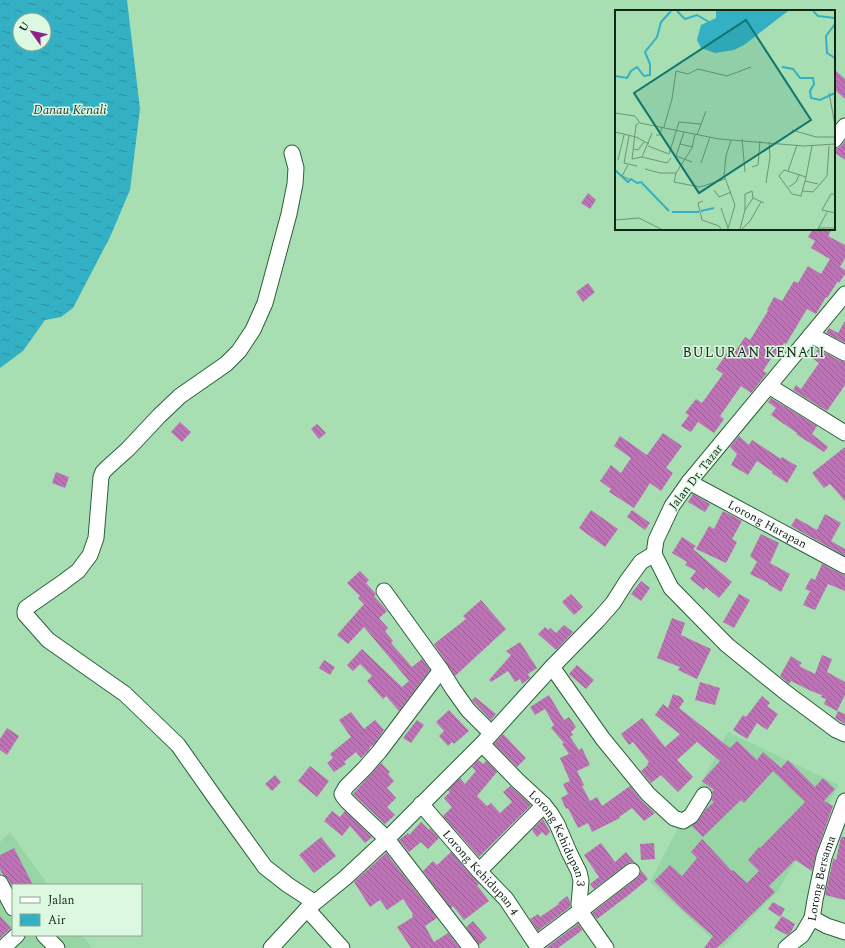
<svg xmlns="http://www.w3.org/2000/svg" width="845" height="948" viewBox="0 0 845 948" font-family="Spectral,serif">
<defs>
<pattern id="water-ripples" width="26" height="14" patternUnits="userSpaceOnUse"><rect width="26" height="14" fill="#34b0c4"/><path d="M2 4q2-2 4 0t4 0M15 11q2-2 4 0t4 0" fill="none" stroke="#2b8f9e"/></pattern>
<pattern id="building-back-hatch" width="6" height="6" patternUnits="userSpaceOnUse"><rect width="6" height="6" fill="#c072b9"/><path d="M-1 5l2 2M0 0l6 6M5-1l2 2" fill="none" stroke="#9b5e95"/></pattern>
</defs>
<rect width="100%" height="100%" fill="#a7dfb2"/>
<g fill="#97d6a4">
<path d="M728,732L839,785L778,891L722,948L650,882Z"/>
<path d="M10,832L48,885H13V935H83L92,948H0V842Z"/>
</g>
<path fill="url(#water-ripples)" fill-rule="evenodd" d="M0,0H127L140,109L130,190L110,237L73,308L61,317L45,320L23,351L0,368ZM20,20H44V44H20Z"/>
<g fill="url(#building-back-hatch)">
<path d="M834,69L845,79V99L834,89Z"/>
<path d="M845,141V160L834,152V149L838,148L841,146Z"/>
<path d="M588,193L596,200L590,209L581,203Z"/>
<path d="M813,229H832L828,236L845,245V258L840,267L845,270V274L839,283L838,281L827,298L826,297L816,314L807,309L786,344L784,343L776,356L774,354L763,371L767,373L751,393L741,386L720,416L724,419L714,433L698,422L691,432L681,426L689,415L685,413L696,399L702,403L723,374L716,369L730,349L735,352L745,337L750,340L768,311L767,310L774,297L782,301L794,281L798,283L808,266L821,274L830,259L811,248L815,241L808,237Z"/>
<path d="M588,283L595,292L583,302L576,292Z"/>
<path d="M845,321V343L826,333L829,328L838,333Z"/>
<path d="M818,349L841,361L845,362V385L827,411L793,390L796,385L801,389L819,363L812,358Z"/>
<path d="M771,398L817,426L812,434L828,447L824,452L796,434L797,433L771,415L776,408L768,402Z"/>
<path d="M180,422L191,432L182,442L171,432Z"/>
<path d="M317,424L326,433L319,439L311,429Z"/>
<path d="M663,433L682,446L666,468L673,473L661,491L650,483L634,508L609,492L611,489L600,481L611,465L621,473L631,458L614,446L620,436L647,455Z"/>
<path d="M739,436L749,445L752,440L781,459L782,457L797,466L787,483L772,473L773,472L757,461L748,475L731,465L737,454L730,447Z"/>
<path d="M845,447V501L830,484L824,488L812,473Z"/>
<path d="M56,472L69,477L65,488L52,483Z"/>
<path d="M693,494L710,504L705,512L688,502Z"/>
<path d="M591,510L618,529L605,547L579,528Z"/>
<path d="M632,510L650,523L645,530L627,517Z"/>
<path d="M723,511L742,521L732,539L737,542L726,563L696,549L709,526L714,529Z"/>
<path d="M825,514L841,523L831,541L845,549V556L791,526L796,518L817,530Z"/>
<path d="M761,534L779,543L770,563L790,574L781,592L768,584V583L750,574L757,562L750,556Z"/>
<path d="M682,537L696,546L693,549L732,582L719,598L706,587L704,590L690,579L696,571L685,565L687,562L672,553Z"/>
<path d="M822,564L841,574L845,575V591L828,584L815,610L803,605L810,591L805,589L811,578L815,580Z"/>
<path d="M360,571L369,580L366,583L376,594L374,596L387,611L379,618L388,628L385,631L393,641L391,643L412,667L422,659L430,670L399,711L386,696L383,699L367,681L372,676L360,664L353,671L347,665L362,649L402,687L409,681L364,627L348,644L337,635L364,604L358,598L360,596L347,583Z"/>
<path d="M641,581L650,588L641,601L631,594Z"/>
<path d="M571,594L583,607L574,615L562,602Z"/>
<path d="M739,594L750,600L734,628L723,622Z"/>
<path d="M481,600L506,629L455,676L434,644L466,619L463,616Z"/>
<path d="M672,618L685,623L681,635L711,649L697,679L678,670L680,667L657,658Z"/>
<path d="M564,625L573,632L556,650L538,634L545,627L548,630L550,628L556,633Z"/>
<path d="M520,642L537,668L528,674L530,678L522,684L520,679L515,682L508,671L491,682L489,680L511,655L506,651Z"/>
<path d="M822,655L832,659L827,672L845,682V695L837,711L824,704L826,699L821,697L822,695L811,691L791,681L789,684L780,676L791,656L802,663L799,666L815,674Z"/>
<path d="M324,660L335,667L330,675L319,668Z"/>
<path d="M577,665L594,680L586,689L569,674Z"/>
<path d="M700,682L720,688L715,705L695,700Z"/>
<path d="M673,694L681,697L684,701L679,708L730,748L737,741L757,760L763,752L781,768L788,760L815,787L823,778L835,789L824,801L833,806L816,854L812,871L795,860L769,886L775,892L717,948H704L713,936L682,909L654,881L670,865L682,876L697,858L691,852L702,839L732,871L733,870L747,883L759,871L748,860L759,847L760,848L805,802L773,771L744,803L741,800L703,837L692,826L698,821L706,809L714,802L711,800L713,796L712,792L714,790L702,781L720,761L697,742L677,760L693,777L678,792L661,775L651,783L641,771L648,765L647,764L649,762L633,742L629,745L621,734L642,718L665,747L680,734L655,715L663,704L668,708Z"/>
<path d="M549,695L564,720L569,717L576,727L571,732L573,735L570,737L579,750L582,748L590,765L577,771L584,785L582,786L590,801L597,797L602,806L630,786L641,800L655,813L644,821L632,808L619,817L620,818L592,832L588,823L578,828L568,808L566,809L561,798L568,794L563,784L570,781L560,758L569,754L562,744L564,743L551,728L554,725L545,709L535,715L530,707Z"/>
<path d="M762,696L770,703L767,706L778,714L767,730L757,723L747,739L733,730L743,715L746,717Z"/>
<path d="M475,697L496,714L491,720L472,700Z"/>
<path d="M449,710L469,731L454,744L452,742L448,746L439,736L444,731L436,722Z"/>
<path d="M838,711L845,714V724L835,718Z"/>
<path d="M351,712L364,729L375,720L384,730L374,744L369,748L370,749L361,758L356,752L344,762L346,764L334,772L327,763L333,758L330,754L351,737L339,720Z"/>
<path d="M417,720L424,725L411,743L403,738Z"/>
<path d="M7,728L19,736L7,755L0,750V739Z"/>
<path d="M503,734L526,758L517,767L494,744Z"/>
<path d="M478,760L483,764L486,761L497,772L477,796L487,806L491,803L500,813L512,802L503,792L510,786L531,805L479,857L443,816L452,807L444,798L450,792L448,790L460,778L465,784L476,771L472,767Z"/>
<path d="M381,763L390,772L388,774L394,781L387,788L396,798L387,807L395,815L385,824L353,794Z"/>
<path d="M310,766L329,781L317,797L298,781Z"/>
<path d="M275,775L281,782L272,791L265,784Z"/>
<path d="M332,811L340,817L345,811L372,837L365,843L350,826L342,836L324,821Z"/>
<path d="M543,819L550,832L546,836L542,832L537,837L532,830Z"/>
<path d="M421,822L429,830L430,828L439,838L428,849L421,842L409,852L399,840L408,833L409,835Z"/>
<path d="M321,837L336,856L314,873L299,855Z"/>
<path d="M841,837H845V900L825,895L833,860V858L836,860Z"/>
<path d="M601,843L615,862L626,852L635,863L630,862L627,864L594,889L590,884L599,877L584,855Z"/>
<path d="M654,843L655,859L641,860L640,844Z"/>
<path d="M14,848L33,885H11L8,879L3,875L0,869V855Z"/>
<path d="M451,852L479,884L477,885L489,901L464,920L453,906L451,908L423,871L433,861L437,865Z"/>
<path d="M386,853L437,918L425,926L434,942L448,933L460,948H411L397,927L413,917L412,915L413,914L403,899L387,910L380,900L370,907L354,882Z"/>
<path d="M641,870L648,879L630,894L597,919L592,913L637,878L640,874Z"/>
<path d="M567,896L570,901V907L538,931L530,919L538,914L540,917L559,904L558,903Z"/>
<path d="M773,902L785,909L780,917L768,909Z"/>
<path d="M0,916L11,928L0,938Z"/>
<path d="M782,916L795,924L791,932L787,935L774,928Z"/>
<path d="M473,921L487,938L479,945L466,927Z"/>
<path d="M578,924L582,930L580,932L558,948H546Z"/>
</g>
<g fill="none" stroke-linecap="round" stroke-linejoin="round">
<defs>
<g id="minor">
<path d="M834,140L845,126"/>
<path d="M292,153L296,168L295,184L289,214L265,303L253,330L239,351L226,364L180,396L159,416L128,449L108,467L103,472L101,477L96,538L90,555L78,571L62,583L26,608L25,611V614L48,640L125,694L178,745L216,799L265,867L288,885L314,902"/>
<path d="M845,294L689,482L672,506L656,540L654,554L671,588L727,645L785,692L836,730L845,734"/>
<path d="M811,335L845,353"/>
<path d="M769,386L845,433"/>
<path id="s1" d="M689,482L845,566"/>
<path d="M384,591L441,670L453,689L468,710L491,733"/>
<path d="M552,667L603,739L648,794L674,818L683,821L691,816L704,795"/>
<path d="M441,670L379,752L364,769L346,787L342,794L343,796L347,801L387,839L471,948"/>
<path id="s2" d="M482,744L517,780L544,805L551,814L557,824L569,852L579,872L581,881L580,893L579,904L580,911L606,948"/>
<path id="s3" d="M421,804L479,871L506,899L536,944L580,911L632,871"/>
<path d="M479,871L544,805"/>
<path d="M0,883L13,908"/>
<path d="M307,909L342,948"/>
<path d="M812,918L827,926L845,932"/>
<path d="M44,935L57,948"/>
<path d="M3,948L17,935"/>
<path d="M271,948L307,909L345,878L387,839L482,744L552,667L598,620L613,603L627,581L641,562L654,554"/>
<path id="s4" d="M786,948L793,942L802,935L812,918L815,900L824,857L845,801"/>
</g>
</defs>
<use href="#minor" stroke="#2b603a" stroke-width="17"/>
<use href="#minor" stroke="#fff" stroke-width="15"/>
</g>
<g text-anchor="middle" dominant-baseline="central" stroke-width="3" stroke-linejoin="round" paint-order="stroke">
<g font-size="12" fill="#112717" stroke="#dcf8e1">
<text transform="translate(696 477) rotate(-52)">Jalan Dr. Tazar</text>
<text stroke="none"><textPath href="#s1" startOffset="89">Lorong Harapan</textPath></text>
<text stroke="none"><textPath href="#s2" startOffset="123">Lorong Kehidupan 3</textPath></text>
<text stroke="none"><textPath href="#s3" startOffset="91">Lorong Kehidupan 4</textPath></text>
<text stroke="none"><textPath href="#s4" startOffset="81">Lorong Bersama</textPath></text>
</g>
<g font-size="13" font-style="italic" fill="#233d41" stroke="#dcf8e1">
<text x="70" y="110">Danau Kenali</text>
</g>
<g font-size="14" letter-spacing="1" fill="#112717" stroke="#dcf8e1">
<text x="754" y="352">BULURAN KENALI</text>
</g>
</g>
<g transform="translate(615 10)">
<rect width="220" height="220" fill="#a7dfb2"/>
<path d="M101,1H173L129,35L119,40L100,43L86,38L82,30L86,15L101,8Z" fill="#34b0c4"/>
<path fill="none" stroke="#34b0c4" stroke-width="2" d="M62,1L70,9L82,5L94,12M198,1L203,6L220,8M220,14L211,26L212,43L220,48M167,57L178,59L185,68H198L199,74L195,81L196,88L205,90L220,83M0,66L12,68L16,61L22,57L29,66L35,65V54L30,42L42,27L46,12L56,1M0,160L13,172L16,169L22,173L26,172L54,201M86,201L99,198M57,202H84"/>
<path fill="none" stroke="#6b9574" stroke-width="1" d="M214,83L220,115M0,103L20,106L25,113L104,129L189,136L220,134M24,113L21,115L17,149L27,147L52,153L56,148M49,117L57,89L61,61L73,64L83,59L112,66L136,57M177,120L201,127H220M0,122L21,127L34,134M69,122L61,146L77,152M80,124L77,138L61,163L59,172L85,177L110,169M41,125H45L47,117M82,125L91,101M14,126L9,153L22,156M127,129L130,162M65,134L78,137M33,136L54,144L64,112L86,114M19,139L23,140L29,132M27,147L37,123M3,150L9,125M86,153L95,127M13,155L7,166L14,169M137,157L143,155L145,131M30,159L45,163H61M173,161L182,135M191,167L169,160L164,166L177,184L186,186L191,167L197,136M190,171L203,174M151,173L155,147L154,132M174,177L181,172L184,165M99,180L104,187L116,182M188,181L198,182L212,166L214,136M220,184H216L207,200L220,203M88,191L83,193L87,210L104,216L106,219M106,198L113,218M130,200L138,188L149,193M0,210L24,208L46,219M204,218H220M113,219L120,195L109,165L111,146L116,130M125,219L130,200V184L137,181L138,188M127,219L135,211L146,192M203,219L212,202"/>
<path fill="#0f766e" fill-opacity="0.15" stroke="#0f766e" stroke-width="2" d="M131,10L196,110L84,183L19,83Z"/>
<rect width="220" height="220" fill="none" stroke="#112717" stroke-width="2"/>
</g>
<rect x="12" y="884" width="130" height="52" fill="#dcf8e1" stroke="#8ba490"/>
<rect x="20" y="897" width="20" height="6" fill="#ffffff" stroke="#8ba490"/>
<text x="48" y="904" font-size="12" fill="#112717">Jalan</text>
<rect x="20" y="914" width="20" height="12" fill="url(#water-ripples)" stroke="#8ba490"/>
<text x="48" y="924" font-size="12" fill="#112717">Air</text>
<g transform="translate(32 32) rotate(303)"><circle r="19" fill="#dcf8e1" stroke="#8ba490"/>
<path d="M0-3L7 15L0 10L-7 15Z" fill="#8e2388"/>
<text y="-6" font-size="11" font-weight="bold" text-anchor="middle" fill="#112717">U</text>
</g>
</svg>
